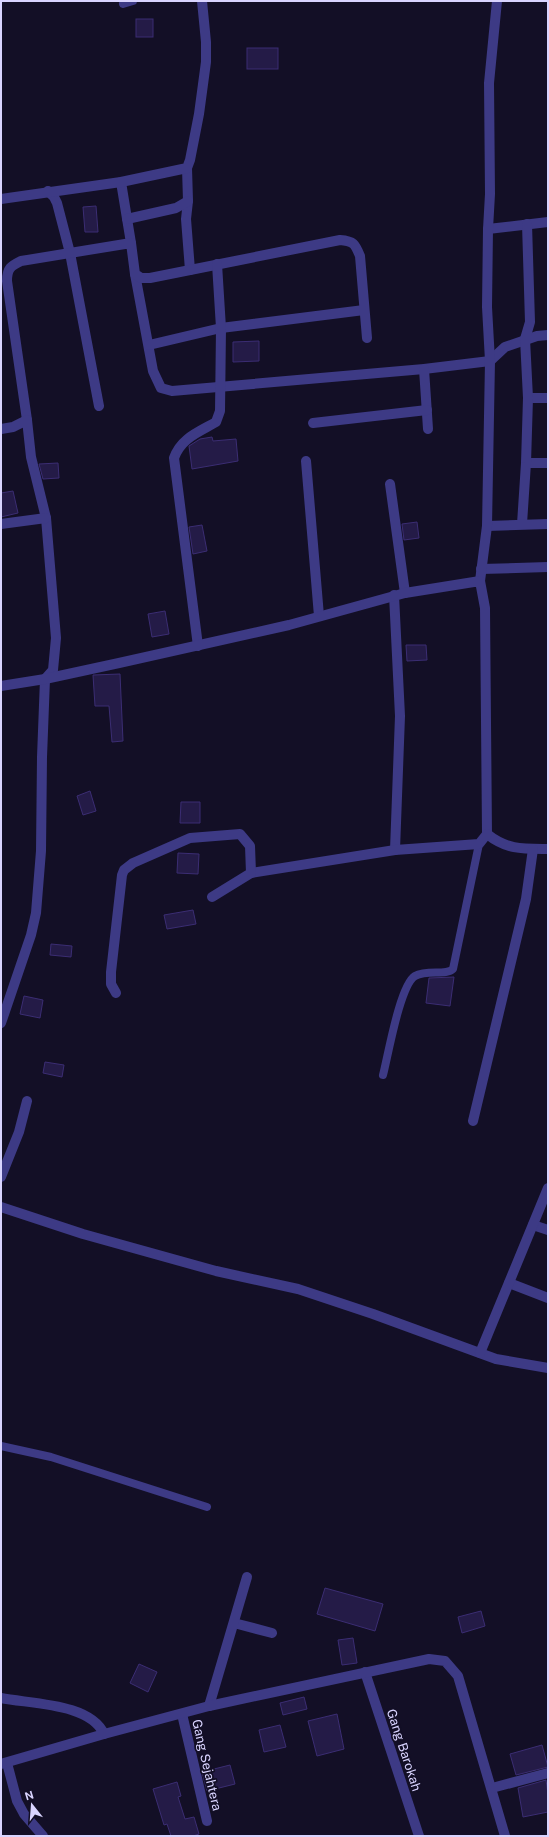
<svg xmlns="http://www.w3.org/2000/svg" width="549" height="1837" viewBox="0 0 549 1837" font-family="'Public Sans',sans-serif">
<rect width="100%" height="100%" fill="#130f26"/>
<g fill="#241b47" stroke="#3b2d73">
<rect x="136" y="19" width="17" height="18"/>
<rect x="247" y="48" width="31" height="21"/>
<path d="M96,206L98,232H85L83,207Z"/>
<path d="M259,341V361L233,362V342Z"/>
<path d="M212,437L213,441L236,439L238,461L192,469L189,446L200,439Z"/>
<path d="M58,463L59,478L43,479L39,464Z"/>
<path d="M13,491L18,513L1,517V493Z"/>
<path d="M417,522L419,538L404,540L402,524Z"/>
<path d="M202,525L207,551L193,554L189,527Z"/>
<path d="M165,611L169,634L152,637L148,614Z"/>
<path d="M406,645H426L427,660L407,661Z"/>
<path d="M120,674L123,741L112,742L109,706H95L93,675Z"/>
<path d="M90,791L96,811L83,815L77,796Z"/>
<path d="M181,802H200V823H180Z"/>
<path d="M178,853L199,854L198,874L177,873Z"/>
<path d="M193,910L196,924L167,929L164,915Z"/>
<path d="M51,944L72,946L71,957L50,955Z"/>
<path d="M454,977L450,1006L426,1003L429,978Z"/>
<path d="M24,996L43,1000L40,1018L20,1014Z"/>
<path d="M45,1062L64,1065L62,1077L43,1073Z"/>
<path d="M325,1588L383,1604L375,1631L317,1614Z"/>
<path d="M481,1611L485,1626L462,1633L458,1617Z"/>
<path d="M353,1638L357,1663L342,1665L338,1640Z"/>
<path d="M139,1664L157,1672L148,1692L130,1683Z"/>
<path d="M304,1697L307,1709L283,1715L280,1703Z"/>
<path d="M337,1714L344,1749L317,1756L308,1721Z"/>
<path d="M280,1725L286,1747L264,1752L259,1730Z"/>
<path d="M542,1745L548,1767L516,1775L510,1754Z"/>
<path d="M230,1765L235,1784L207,1791L202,1772Z"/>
<path d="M546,1780L548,1794V1812L523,1817L518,1788Z"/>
<path d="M177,1782L181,1796L178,1797L185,1819L194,1817L199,1834L193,1836H171L167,1824L164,1825L153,1789Z"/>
</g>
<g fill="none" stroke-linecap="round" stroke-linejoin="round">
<g stroke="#3d3a85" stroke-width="8">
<path d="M123,4L133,1"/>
<path d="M383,1075C388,1056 400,985 415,976C427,969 446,976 453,969L479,844"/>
<path d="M1,1446L51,1457L207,1507"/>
</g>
<g stroke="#3d3a85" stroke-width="10">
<path d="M187,168L188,201L186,219L190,270"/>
<path d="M121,182L131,243"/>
<path d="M48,191L54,197L57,203L70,253L99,406"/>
<path d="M1,199L121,182L187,168L190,160L199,114L206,62V42L202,1"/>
<path d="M127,219L176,208L188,201"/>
<path d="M488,229L548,222"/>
<path d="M135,274L153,371L161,388L172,391L424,369L490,361L505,347L537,336L548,335"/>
<path d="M149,345L221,328L364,310"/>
<path d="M424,369L428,429"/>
<path d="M528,398H548"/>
<path d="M27,420L7,281C7,268 11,266 21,261L131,243L135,274L141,278H150L340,240C354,241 355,244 360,256L367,338"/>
<path d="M313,423L427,410"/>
<path d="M1,429L13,427L27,420L31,457L46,518L56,638L53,670L45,679L42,757L41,851L36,913L31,935L1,1023"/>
<path d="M306,461L319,616"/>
<path d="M526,463H548"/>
<path d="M390,484L405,593"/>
<path d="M1,524L46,518"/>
<path d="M522,524L526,463L528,398L525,339L530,322L527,224"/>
<path d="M487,526L548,524"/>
<path d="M481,569L548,567"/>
<path d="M480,581L487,526L490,361L487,307L488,229L490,194L489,83L497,1"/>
<path d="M394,595L400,716L395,850"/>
<path d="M198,646L174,458C181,438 199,432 216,422L220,411L221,328L217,264"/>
<path d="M1,686L45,679L119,663L289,625L405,593L480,581L485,608L487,834C507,850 523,849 548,849"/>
<path d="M251,873L395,850L479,844L487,834"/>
<path d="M116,993L111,984V972L122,875L124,870L133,863L190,838L240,834L250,846L251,873L212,897"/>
<path d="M473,1121L526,899L533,849"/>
<path d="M1,1177L19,1132L27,1101"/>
<path d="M1,1207L83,1234L216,1271L298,1289L373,1314L496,1359L548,1368"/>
<path d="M533,1225L548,1230"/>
<path d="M509,1283L548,1298"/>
<path d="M480,1353L548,1188"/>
<path d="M234,1623L272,1633"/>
<path d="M365,1672L419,1836"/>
<path d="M1,1698C31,1704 90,1703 104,1734"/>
<path d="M209,1706L247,1577"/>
<path d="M182,1714L207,1821"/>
<path d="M7,1763L17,1801L24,1814L43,1836"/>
<path d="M1,1764L104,1734L209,1706L429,1659L445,1661L458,1676L505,1836"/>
<path d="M492,1788L548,1773"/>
</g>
</g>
<g text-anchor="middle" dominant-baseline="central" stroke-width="3.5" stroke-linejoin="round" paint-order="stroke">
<g font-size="13" fill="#d9d4ff" stroke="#130f26">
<text transform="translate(404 1750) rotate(72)">Gang Barokah</text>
<text transform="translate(207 1765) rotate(77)">Gang Sejahtera</text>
</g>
</g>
<rect width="549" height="1837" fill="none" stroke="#d9d4ff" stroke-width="4"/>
<g transform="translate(32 1805) rotate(343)" stroke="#130f26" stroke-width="3" paint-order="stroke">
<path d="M0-3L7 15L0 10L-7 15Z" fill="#d9d4ff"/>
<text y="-6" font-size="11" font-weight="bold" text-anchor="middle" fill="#d9d4ff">N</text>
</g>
</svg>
